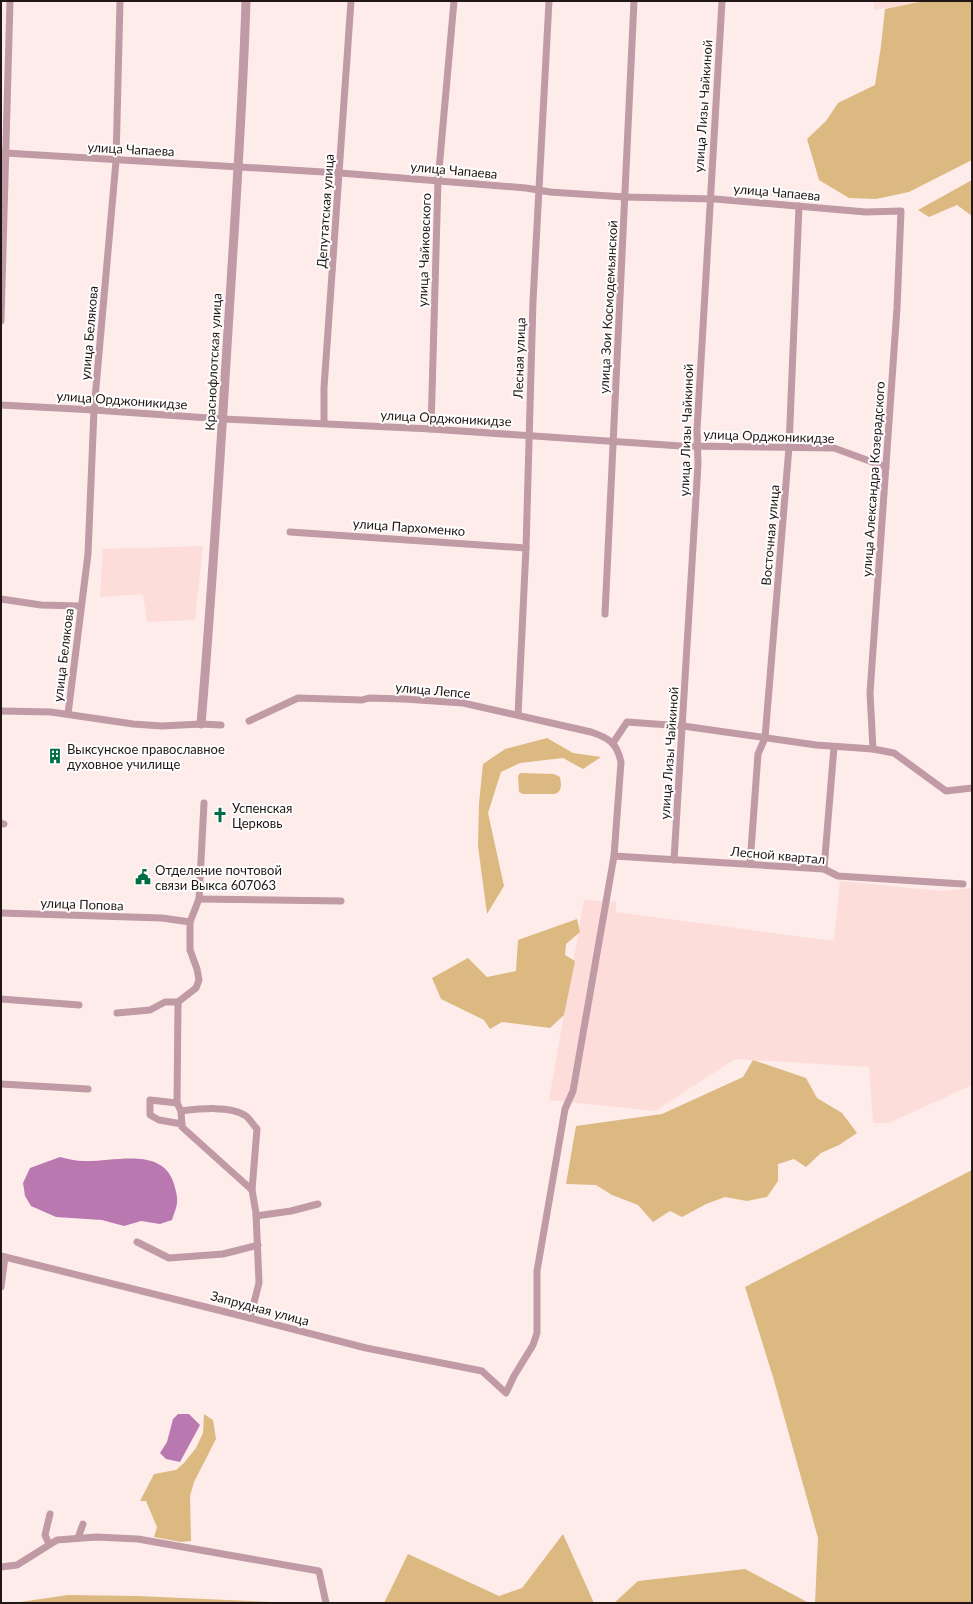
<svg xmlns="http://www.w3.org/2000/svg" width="973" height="1604" viewBox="0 0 973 1604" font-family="Lato,sans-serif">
<rect width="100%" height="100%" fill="#feecea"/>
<g fill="#fcddda">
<path d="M874,1H930L874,10Z"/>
<path d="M203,546L195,620L147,622L143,594L100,597L103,549Z"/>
<path d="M840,881L942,891L972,888V1085L889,1123H873L869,1067L735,1059L655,1111L549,1100L584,900L616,902V912L834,941Z"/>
</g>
<g fill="#dcb980">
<path d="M924,1H972V160L909,192L876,199L849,198L819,180L807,139L826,121L838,103L875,85L881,46L885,9Z"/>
<path d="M972,180V216L957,205L929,217L918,210Z"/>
<path d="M547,738L573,753L601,757L583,769L563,758L520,763L501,772L488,813L504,886L487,914L478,846L479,803L483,764L505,749Z"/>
<path d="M520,773L554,774L560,777C561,784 563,791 555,794H523L519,792L518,776Z"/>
<path d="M577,919L580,932L566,944L565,955L575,961L564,1015L550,1028L502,1022L490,1029L484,1020L441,999L432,978L468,958L487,977L516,971L518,940Z"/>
<path d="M753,1060L806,1078L817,1098L842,1113L857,1133L839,1145L821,1153L806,1167L794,1159L778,1164V1181L767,1197L747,1201L725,1197L706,1204L682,1217L670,1211L653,1222L638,1205L612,1195L596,1185L566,1184L576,1126L662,1114L743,1077Z"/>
<path d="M972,1170V1603H815L818,1538L773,1377L745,1287Z"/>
<path d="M204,1414L213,1420L216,1439L194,1482L190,1496L191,1541L181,1542L154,1537L157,1527L146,1501H140L154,1474L176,1470L184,1463L196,1448L203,1433Z"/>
<path d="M563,1534L594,1603H384L408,1554L499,1596L522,1588Z"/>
<path d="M745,1569L809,1603H614L638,1581Z"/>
<path d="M68,1595L137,1596L296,1603H13Z"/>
</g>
<g fill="#b979b0">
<path d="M60,1157C68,1159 76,1161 84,1161C114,1162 163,1146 174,1184C179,1202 178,1203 172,1220L160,1224L141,1221L124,1226L102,1220L56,1217L31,1206L25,1196L23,1183L30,1168Z"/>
<path d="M178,1414H189L200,1425L180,1462L166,1459L160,1453L167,1442L173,1419Z"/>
</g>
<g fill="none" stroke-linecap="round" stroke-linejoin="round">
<g stroke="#c09aa5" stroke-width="7">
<path d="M5,153L340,173L526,188L550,192L625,197L715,199L866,212L901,211L897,308L870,693L873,749"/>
<path d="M1,321L10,1"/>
<path d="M1,405L94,410L223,419L431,429L681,446L834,448L886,467"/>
<path d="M324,423V388L351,1"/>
<path d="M431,429L438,181L454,1"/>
<path d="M290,532L526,548"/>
<path d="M1,599L41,605L80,606"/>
<path d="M605,614L634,1"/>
<path d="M1,711L51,712L133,724L162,726L201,724L221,725"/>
<path d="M68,714L88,554L94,410L116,161L120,1"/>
<path d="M518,715L526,548L533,301L549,1"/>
<path d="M613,743L627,722L683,726L816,745L873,749L894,753L946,791L972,788"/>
<path d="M1,823L4,824"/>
<path d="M614,856L824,869L838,876L963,884"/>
<path d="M674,860L698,464L697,430L722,1"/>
<path d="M750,864L758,754L765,738L789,447L799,206"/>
<path d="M824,869L834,747"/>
<path d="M199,899L341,901"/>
<path d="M1,913L162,918L190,922V950L197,969L199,980L196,988L178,1002L177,1103L181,1111L182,1127L252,1190L256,1213L259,1283L250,1318"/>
<path d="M190,922L199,899L204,803"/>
<path d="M1,999L79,1005"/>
<path d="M117,1013L150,1010L165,1002H178"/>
<path d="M1,1084L88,1089"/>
<path d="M177,1103L150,1100V1115L159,1120L182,1124"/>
<path d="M181,1111C198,1109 231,1105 246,1116C250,1119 253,1125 257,1129L252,1190"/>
<path d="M256,1216L291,1211L318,1204"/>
<path d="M137,1242L169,1258L223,1254L258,1245"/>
<path d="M1,1256L250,1318L366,1348L482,1371L506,1393L514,1376L533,1345L537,1333V1271L565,1109L573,1091L614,856L621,762C617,743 609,738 591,732L463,703L404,699L369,698L362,700L298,698L249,721"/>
<path d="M1,1287L5,1257"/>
<path d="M78,1538L83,1524"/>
<path d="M49,1544L45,1535L50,1514"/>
<path d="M1,1567L17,1565L57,1540L96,1537L138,1539L319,1571L326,1603"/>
</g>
<path stroke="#c09aa5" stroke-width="9" d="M201,724C213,582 221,441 230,299C236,200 243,100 246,1"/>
</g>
<defs>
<symbol id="building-bare" viewBox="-9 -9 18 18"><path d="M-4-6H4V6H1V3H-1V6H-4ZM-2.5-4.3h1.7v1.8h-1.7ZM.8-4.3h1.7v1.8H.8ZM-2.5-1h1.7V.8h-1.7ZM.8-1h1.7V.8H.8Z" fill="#016d44" stroke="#fefefe" stroke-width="2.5" paint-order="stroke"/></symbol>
<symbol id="church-bare" viewBox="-9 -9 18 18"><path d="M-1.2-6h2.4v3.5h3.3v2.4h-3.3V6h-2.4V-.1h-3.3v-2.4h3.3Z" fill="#016d44" stroke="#fefefe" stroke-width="2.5" paint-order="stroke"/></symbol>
<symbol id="civic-bare" viewBox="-9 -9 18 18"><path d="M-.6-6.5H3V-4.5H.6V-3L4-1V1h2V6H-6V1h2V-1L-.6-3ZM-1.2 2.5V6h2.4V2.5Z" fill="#016d44" stroke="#fefefe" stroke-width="2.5" paint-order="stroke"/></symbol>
</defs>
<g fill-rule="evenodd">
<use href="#building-bare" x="44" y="745" width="22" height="22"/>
<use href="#church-bare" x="209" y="804" width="22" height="22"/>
<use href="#civic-bare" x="132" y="866" width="22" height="22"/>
</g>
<g text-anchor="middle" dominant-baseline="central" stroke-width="4" stroke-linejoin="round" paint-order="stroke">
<g font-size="13" fill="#221716" stroke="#fefefe">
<text transform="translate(703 106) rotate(-86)">улица Лизы Чайкиной</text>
<text transform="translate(131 149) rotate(3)">улица Чапаева</text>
<text transform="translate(454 170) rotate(5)">улица Чапаева</text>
<text transform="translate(777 192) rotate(5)">улица Чапаева</text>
<text transform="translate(325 211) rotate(-86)">Депутатская улица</text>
<text transform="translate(424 250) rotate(-88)">улица Чайковского</text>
<text transform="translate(608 307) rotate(-87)">улица Зои Космодемьянской</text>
<text transform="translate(89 333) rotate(-85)">улица Белякова</text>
<text transform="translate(519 358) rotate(-88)">Лесная улица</text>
<text transform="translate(213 362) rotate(-87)">Краснофлотская улица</text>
<text transform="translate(122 400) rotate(4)">улица Орджоникидзе</text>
<text transform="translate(446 418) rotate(3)">улица Орджоникидзе</text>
<text transform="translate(686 430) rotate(-88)">улица Лизы Чайкиной</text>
<text transform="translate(769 436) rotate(2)">улица Орджоникидзе</text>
<text transform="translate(873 479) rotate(-86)">улица Александра Козерадского</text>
<text transform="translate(409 527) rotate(4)">улица Пархоменко</text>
<text transform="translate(770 535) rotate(-85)">Восточная улица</text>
<text transform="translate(63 655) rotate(-83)">улица Белякова</text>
<text transform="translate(433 690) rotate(5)">улица Лепсе</text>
<text transform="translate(669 753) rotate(-86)">улица Лизы Чайкиной</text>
<text transform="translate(778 855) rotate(5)">Лесной квартал</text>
<text transform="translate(82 904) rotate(2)">улица Попова</text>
<text transform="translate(260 1308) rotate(15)">Запрудная улица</text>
</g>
<g font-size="13" fill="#221716" stroke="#fefefe" text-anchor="start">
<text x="67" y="749">Выксунское православное<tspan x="67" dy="15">духовное училище</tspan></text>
<text x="232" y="808">Успенская<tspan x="232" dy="15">Церковь</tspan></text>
<text x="155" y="870">Отделение почтовой<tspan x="155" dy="15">связи Выкса 607063</tspan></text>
</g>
</g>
<rect width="973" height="1604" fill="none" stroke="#221716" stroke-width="4"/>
</svg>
